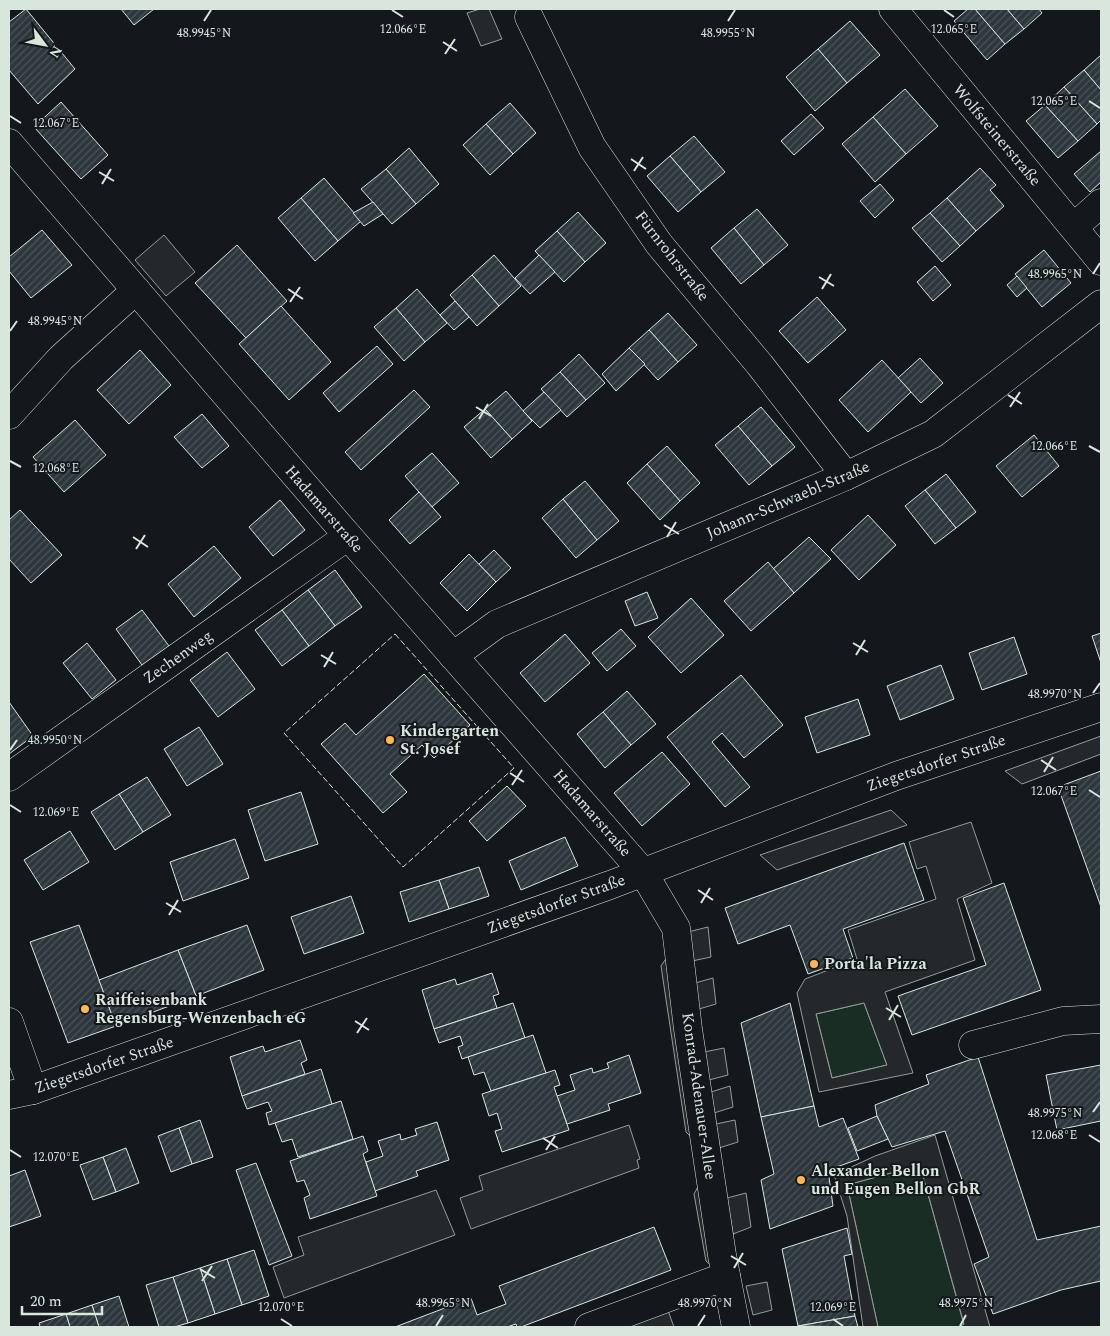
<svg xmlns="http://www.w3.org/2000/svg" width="1110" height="1336" viewBox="0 0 1110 1336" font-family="Spectral,serif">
<defs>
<pattern id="building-hatch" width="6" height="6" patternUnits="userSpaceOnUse" patternTransform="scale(1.25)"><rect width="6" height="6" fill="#2c363c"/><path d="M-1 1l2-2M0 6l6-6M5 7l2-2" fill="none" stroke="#4a5358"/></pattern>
</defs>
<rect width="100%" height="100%" fill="#14181c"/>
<g fill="#1a2d24" stroke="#939e99">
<path d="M864,1003L887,1065L832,1078L816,1014Z"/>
<path d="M920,1165L964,1325L959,1327H878L847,1185Z"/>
</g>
<g fill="#24282b" stroke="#939e99" fill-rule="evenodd">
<path d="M480,9H489L502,39L481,46L467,13Z"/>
<path d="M164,235L195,272L166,296L135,260Z"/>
<path d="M1101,736V754L1022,784L1005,771Z"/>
<path d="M891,810L907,825L777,870L760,855Z"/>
<path d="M971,822L992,883L957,899L975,960L885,992L913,1073L819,1092L797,993L805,979L857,959L848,930L936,899L926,866L917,869L909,842ZM864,1003L887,1065L832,1078L816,1014Z"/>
<path d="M708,927L711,957L692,961L688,932Z"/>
<path d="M667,957L695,1141L686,1132L661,966Z"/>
<path d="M713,978L716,1004L699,1009L695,983Z"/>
<path d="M724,1048L728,1075L709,1080L704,1052Z"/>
<path d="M730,1086L733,1107L714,1113L711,1092Z"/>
<path d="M735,1120L738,1142L719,1148L716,1124Z"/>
<path d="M629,1125L640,1159L637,1160L639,1168L471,1229L460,1198L483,1190L479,1176Z"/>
<path d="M935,1135L990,1327H959L964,1324L920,1165L847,1185L878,1327H863L847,1216L834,1175L875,1156Z"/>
<path d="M701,1181L718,1272L706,1261L694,1194Z"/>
<path d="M436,1190L455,1235L284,1298L273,1267L304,1255L298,1237Z"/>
<path d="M746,1193L751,1227L733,1234L727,1198Z"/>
<path d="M767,1282L772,1310L753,1315L746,1286Z"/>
<path d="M667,1308L674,1327H620Z"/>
</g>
<g fill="url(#building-hatch)" stroke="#d8e6dc">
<path d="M26,9L75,69L38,104L9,70V22Z"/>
<path d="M121,9H154L134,25Z"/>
<path d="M968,9H975L1005,44L987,60L954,21Z"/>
<path d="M975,9H1007L1024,29L1005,44Z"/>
<path d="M1007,9H1039L1042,13L1024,29Z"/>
<path d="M850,21L880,55L847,83L818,49Z"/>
<path d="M818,49L847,83L815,111L786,77Z"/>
<path d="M1101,55V90L1084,70Z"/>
<path d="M1084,70L1101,90V120L1097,124L1064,87Z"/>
<path d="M1064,87L1097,124L1078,141L1045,105Z"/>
<path d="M905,89L938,126L906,154L873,117Z"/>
<path d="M61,102L108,155L81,179L34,127Z"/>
<path d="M510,103L536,133L513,154L486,124Z"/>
<path d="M1045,105L1078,141L1058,158L1026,121Z"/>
<path d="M811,114L824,128L794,155L781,141Z"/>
<path d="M873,117L906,154L875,182L842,144Z"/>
<path d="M486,124L513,154L490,175L463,145Z"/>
<path d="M694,136L725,172L701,192L670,156Z"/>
<path d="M409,148L439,184L416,204L386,169Z"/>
<path d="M1101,151V182L1090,192L1074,174Z"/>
<path d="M670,156L701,192L678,212L647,176Z"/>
<path d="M980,168L996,185L990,190L1004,206L976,231L947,198Z"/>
<path d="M386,169L416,204L392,224L361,189Z"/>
<path d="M324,178L361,221L338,241L301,198Z"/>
<path d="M880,184L894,200L875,218L860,201Z"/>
<path d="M301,198L338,241L315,261L278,218Z"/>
<path d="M947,198L976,231L960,246L930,213Z"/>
<path d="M373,202L383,214L364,226L353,213Z"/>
<path d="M757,209L788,245L764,265L734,228Z"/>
<path d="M578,212L606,243L585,262L557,231Z"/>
<path d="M930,213L960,246L942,262L912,228Z"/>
<path d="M734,228L764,265L741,284L711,248Z"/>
<path d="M42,230L72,265L31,298L9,271V257Z"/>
<path d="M557,231L585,262L564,282L535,251Z"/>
<path d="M237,245L287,301L246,338L195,283Z"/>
<path d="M1044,250L1071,283L1042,307L1015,274Z"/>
<path d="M494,255L521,286L499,306L472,275Z"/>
<path d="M539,255L555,272L530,294L515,278Z"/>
<path d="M935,266L951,285L933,301L917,282Z"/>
<path d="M472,275L499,306L477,326L450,295Z"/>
<path d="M1017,276L1027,288L1017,297L1007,285Z"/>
<path d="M417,289L447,323L425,342L396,308Z"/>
<path d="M817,297L846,330L808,363L779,331Z"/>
<path d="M455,301L469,317L454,330L440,315Z"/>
<path d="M281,306L331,362L289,400L239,344Z"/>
<path d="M396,308L425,342L404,361L374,327Z"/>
<path d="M668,313L697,345L678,362L649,330Z"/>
<path d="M649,330L678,362L658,380L629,348Z"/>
<path d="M377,346L393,364L339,412L323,393Z"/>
<path d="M629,348L645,364L616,391L602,374Z"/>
<path d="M140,350L171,385L129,424L97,390Z"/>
<path d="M579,354L605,383L586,400L560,372Z"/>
<path d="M920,358L943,383L921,403L898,378Z"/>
<path d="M882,360L911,392L868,432L839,400Z"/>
<path d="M560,372L586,400L567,417L541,389Z"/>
<path d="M414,390L430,407L361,470L345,452Z"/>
<path d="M506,391L532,421L512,439L485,409Z"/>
<path d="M544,392L561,410L540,428L523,411Z"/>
<path d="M761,407L795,447L772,466L738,426Z"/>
<path d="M485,409L512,439L491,458L464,427Z"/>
<path d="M202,414L229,446L202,468L174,437Z"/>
<path d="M75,420L106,455L64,492L33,457Z"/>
<path d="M738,426L772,466L749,485L715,445Z"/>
<path d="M1034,435L1059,466L1022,497L996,466Z"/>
<path d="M667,446L700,483L680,501L647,464Z"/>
<path d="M432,453L459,483L432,507L405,476Z"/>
<path d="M647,464L680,501L660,520L627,483Z"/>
<path d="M946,474L976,512L956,528L925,490Z"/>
<path d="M585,481L619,521L597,540L563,499Z"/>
<path d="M925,490L956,528L935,544L905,506Z"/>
<path d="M419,492L441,517L410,544L389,520Z"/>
<path d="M563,499L597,540L576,558L542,518Z"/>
<path d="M280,500L305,530L273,556L249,527Z"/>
<path d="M20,510L62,555L31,583L9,559V520Z"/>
<path d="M868,515L896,545L859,580L831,550Z"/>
<path d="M809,537L831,559L794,593L773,569Z"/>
<path d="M214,546L241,578L194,617L168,584Z"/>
<path d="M494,550L511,568L496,582L479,564Z"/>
<path d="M469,554L496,582L467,611L440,583Z"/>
<path d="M768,562L794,593L751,631L724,601Z"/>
<path d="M335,570L362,607L335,626L308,590Z"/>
<path d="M308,590L335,626L309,646L282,610Z"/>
<path d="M647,592L658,618L635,626L625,601Z"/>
<path d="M691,598L724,635L681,673L648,637Z"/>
<path d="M142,610L169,646L142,665L116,629Z"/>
<path d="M282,610L309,646L282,666L255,630Z"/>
<path d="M621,629L636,646L607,671L592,653Z"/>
<path d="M1101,633V663L1092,636Z"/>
<path d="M565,634L590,663L545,702L520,673Z"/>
<path d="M1014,637L1027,674L982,690L969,653Z"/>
<path d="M87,643L116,680L92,699L63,663Z"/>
<path d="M227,652L255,689L218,717L190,680Z"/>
<path d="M941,665L954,699L900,720L887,686Z"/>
<path d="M424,674L470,725L434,758L422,745L390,774L407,792L383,813L321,744L345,723L356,735Z"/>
<path d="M741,675L783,725L744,758L722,733L712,742L750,787L725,807L667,737Z"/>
<path d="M627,691L656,724L631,745L603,712Z"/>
<path d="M858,699L870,735L817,753L805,717Z"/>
<path d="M9,702L33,736L9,754Z"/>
<path d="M603,712L631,745L605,768L577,734Z"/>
<path d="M199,727L223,764L187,786L164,749Z"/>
<path d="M662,752L690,784L642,826L614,793Z"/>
<path d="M1101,771V907L1058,787Z"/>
<path d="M147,777L171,815L143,832L119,794Z"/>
<path d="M507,786L526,806L487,841L469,821Z"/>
<path d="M301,792L318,844L265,861L248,810Z"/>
<path d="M119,794L143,832L115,850L91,812Z"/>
<path d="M70,831L89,862L43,890L24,860Z"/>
<path d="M565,837L578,866L521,890L509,861Z"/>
<path d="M235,839L249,878L183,901L170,862Z"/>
<path d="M904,843L924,900L843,929L853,958L808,974L790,925L738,944L725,908Z"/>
<path d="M479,867L489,896L449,909L439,880Z"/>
<path d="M439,880L449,909L409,922L400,892Z"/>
<path d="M1004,883L1041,990L912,1035L898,996L986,965L963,898Z"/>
<path d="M351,896L364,933L304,954L291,917Z"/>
<path d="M79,925L116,1026L68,1043L30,942Z"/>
<path d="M247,925L264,970L196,996L178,950Z"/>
<path d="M178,950L196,996L116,1026L99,980Z"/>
<path d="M492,973L499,994L493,996L497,1008L434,1029L422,990L455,979L457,985Z"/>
<path d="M513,1003L525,1038L462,1059L458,1047L463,1045L460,1036L439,1043L434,1029Z"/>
<path d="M790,1003L814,1106L761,1117L741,1023Z"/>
<path d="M533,1035L546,1073L491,1091L484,1072L474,1075L468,1057Z"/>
<path d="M300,1040L307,1060L301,1063L305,1074L242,1096L230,1057L263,1046L265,1052Z"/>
<path d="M629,1055L641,1093L608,1104L610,1110L567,1124L557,1096L575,1090L570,1075L592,1068L593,1073L609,1068L607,1063Z"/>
<path d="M978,1057L1037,1240L1101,1226V1281L1061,1290L993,1314L974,1264L989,1257L945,1131L892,1147L877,1116L875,1105L929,1084L926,1075Z"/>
<path d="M1101,1065V1121L1057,1130L1046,1075Z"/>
<path d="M321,1069L332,1104L269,1125L266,1113L272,1111L268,1102L247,1109L242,1096Z"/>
<path d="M555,1070L560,1085L554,1087L569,1130L502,1152L495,1131L502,1129L497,1113L489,1116L482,1094Z"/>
<path d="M341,1101L353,1139L298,1157L292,1139L282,1142L275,1123Z"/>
<path d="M814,1106L819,1127L843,1118L859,1159L828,1170L833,1206L770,1229L761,1180L774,1174L761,1117Z"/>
<path d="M877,1116L888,1139L857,1151L848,1128Z"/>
<path d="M200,1120L213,1157L192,1164L179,1128Z"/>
<path d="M437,1122L449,1160L416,1171L418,1176L375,1191L366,1162L383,1156L378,1141L400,1134L401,1140L417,1135L415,1129Z"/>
<path d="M179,1128L192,1164L171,1172L158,1136Z"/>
<path d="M363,1136L368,1151L363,1154L377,1196L310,1219L304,1198L310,1195L304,1180L297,1182L290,1161Z"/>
<path d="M126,1148L139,1183L116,1192L103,1157Z"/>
<path d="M103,1157L116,1192L93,1200L80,1165Z"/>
<path d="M256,1163L292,1256L269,1265L236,1170Z"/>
<path d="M25,1170L41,1216L9,1227V1176Z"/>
<path d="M654,1227L671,1270L521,1327H517L516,1324L507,1327H395L471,1298L477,1315L506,1304L499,1286Z"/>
<path d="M847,1228L852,1254L844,1256L855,1316L798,1326L782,1249Z"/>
<path d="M254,1250L269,1296L242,1305L227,1259Z"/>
<path d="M227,1259L242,1305L215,1314L200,1268Z"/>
<path d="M200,1268L215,1314L188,1323L173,1277Z"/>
<path d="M173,1277L188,1323L174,1327H159L146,1285Z"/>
<path d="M119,1296L129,1327H99L92,1305Z"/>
<path d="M92,1305L99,1327H70L66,1314Z"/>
<path d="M66,1314L70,1327H40L39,1323Z"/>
<path d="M855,1316L858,1327L798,1326Z"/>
</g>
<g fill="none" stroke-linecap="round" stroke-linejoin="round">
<defs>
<g id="minor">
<path d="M893,9L1101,261"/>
<path d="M529,17L592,147L659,244L760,365L846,476"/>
<path d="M9,143L348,536L643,872L676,928L688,1029L722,1255L736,1327"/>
<path d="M1074,227L1101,203"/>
<path d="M9,415L61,358L136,290"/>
<path d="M453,656L497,624L846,476L933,434L1101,304"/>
<path d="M9,777L348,536"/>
<path d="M9,1022L33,1090"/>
<path d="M973,1045L1063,1021L1101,1019"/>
<path d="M9,1095L33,1090L610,885L896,776L1101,707"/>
<path d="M589,1327L726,1276"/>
</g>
</defs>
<use href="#minor" stroke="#d8e6dc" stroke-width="29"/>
<use href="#minor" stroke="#14181c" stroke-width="28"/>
<path stroke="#d8e6dc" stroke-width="1" stroke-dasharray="6 2.5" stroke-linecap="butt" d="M395,634L514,768L403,867L284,733Z"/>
</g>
<path fill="none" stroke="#d8e6dc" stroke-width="2" d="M392,10L403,17M944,10L954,17M204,21L211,10M728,21L735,10M443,42L457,51M445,54L455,39M1089,101L1100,108M10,116L21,123M631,159L646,169M634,171L643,157M99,172L114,181M102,184L111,169M1093,274L1100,263M819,277L834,286M288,289L303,299M822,289L831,274M290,302L300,287M10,331L17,321M1008,395L1022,404M476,407L491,416M1010,407L1020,392M479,419L488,404M1089,446L1100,452M10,461L21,467M664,525L679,534M133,537L148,547M667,537L676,522M136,549L145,535M853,643L868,652M321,655L336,664M856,655L865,640M324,667L333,652M1093,693L1100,683M10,750L17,740M1041,760L1056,770M1044,772L1053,757M510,773L524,782M512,785L522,770M1089,790L1100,797M10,805L21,812M698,890L713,900M166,903L181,912M701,903L710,888M169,915L178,900M886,1008L901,1017M889,1020L898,1005M355,1021L369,1030M357,1033L367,1018M1093,1112L1100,1102M1089,1135L1100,1142M543,1138L558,1148M10,1150L21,1157M546,1150L555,1136M731,1256L746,1265M734,1268L743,1253M200,1269L215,1278M202,1281L212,1266M281,1319L292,1326M833,1319L843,1326M436,1326L443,1315M698,1326L705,1315M960,1326L966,1315"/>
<g fill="#ffb74d" stroke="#14181c" stroke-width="2">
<circle cx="390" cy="740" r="5"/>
<circle cx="814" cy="964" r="5"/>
<circle cx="85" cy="1009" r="5"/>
<circle cx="801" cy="1180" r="5"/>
</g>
<g text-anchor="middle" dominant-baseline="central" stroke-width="4" stroke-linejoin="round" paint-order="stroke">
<g font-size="16" fill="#d8e6dc" stroke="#14181c">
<text transform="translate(997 135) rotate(50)">Wolfsteinerstraße</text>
<text transform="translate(672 256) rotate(52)">Fürnrohrstraße</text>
<text transform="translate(788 500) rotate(-23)">Johann-Schwaebl-Straße</text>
<text transform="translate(324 509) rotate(49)">Hadamarstraße</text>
<text transform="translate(178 657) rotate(-35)">Zechenweg</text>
<text transform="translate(936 763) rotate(-19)">Ziegetsdorfer Straße</text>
<text transform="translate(592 813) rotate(49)">Hadamarstraße</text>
<text transform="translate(556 904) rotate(-20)">Ziegetsdorfer Straße</text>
<text transform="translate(104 1065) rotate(-19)">Ziegetsdorfer Straße</text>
<text transform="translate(699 1096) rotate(82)">Konrad-Adenauer-Allee</text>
</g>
<g font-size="16" font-weight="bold" fill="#d8e6dc" stroke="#14181c" text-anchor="start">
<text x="400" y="731">Kindergarten<tspan x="400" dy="18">St. Josef</tspan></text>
<text x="824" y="964">Porta'la Pizza</text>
<text x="95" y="1000">Raiffeisenbank<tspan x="95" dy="18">Regensburg-Wenzenbach eG</tspan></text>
<text x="811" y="1171">Alexander Bellon<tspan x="811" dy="18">und Eugen Bellon GbR</tspan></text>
</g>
</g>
<g font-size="12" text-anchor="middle" fill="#d8e6dc" stroke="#14181c" stroke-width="4" stroke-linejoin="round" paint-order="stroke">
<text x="403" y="33">12.066°E</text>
<text x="954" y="33">12.065°E</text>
<text x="204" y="37">48.9945°N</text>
<text x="728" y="37">48.9955°N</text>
<text x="1054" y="105">12.065°E</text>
<text x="56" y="127">12.067°E</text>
<text x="1055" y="278">48.9965°N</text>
<text x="55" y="325">48.9945°N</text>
<text x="1054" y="450">12.066°E</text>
<text x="56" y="472">12.068°E</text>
<text x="1055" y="698">48.9970°N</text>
<text x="55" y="744">48.9950°N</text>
<text x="1054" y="795">12.067°E</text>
<text x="56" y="816">12.069°E</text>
<text x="1055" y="1117">48.9975°N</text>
<text x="1054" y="1139">12.068°E</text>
<text x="56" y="1161">12.070°E</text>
<text x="443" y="1307">48.9965°N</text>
<text x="705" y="1307">48.9970°N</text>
<text x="966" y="1307">48.9975°N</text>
<text x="281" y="1311">12.070°E</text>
<text x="833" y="1311">12.069°E</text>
</g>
<rect width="1110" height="1336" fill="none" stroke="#d8e6dc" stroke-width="20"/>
<g transform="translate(45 45) rotate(122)" stroke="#14181c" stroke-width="4" paint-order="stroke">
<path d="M0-4L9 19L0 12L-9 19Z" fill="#d8e6dc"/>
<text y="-8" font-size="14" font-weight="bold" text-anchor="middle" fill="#d8e6dc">N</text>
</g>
<path d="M22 1306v8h80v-8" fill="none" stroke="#d8e6dc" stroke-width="2.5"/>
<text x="30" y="1306" font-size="15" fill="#d8e6dc" stroke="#14181c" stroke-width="4" paint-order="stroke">20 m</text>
</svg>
